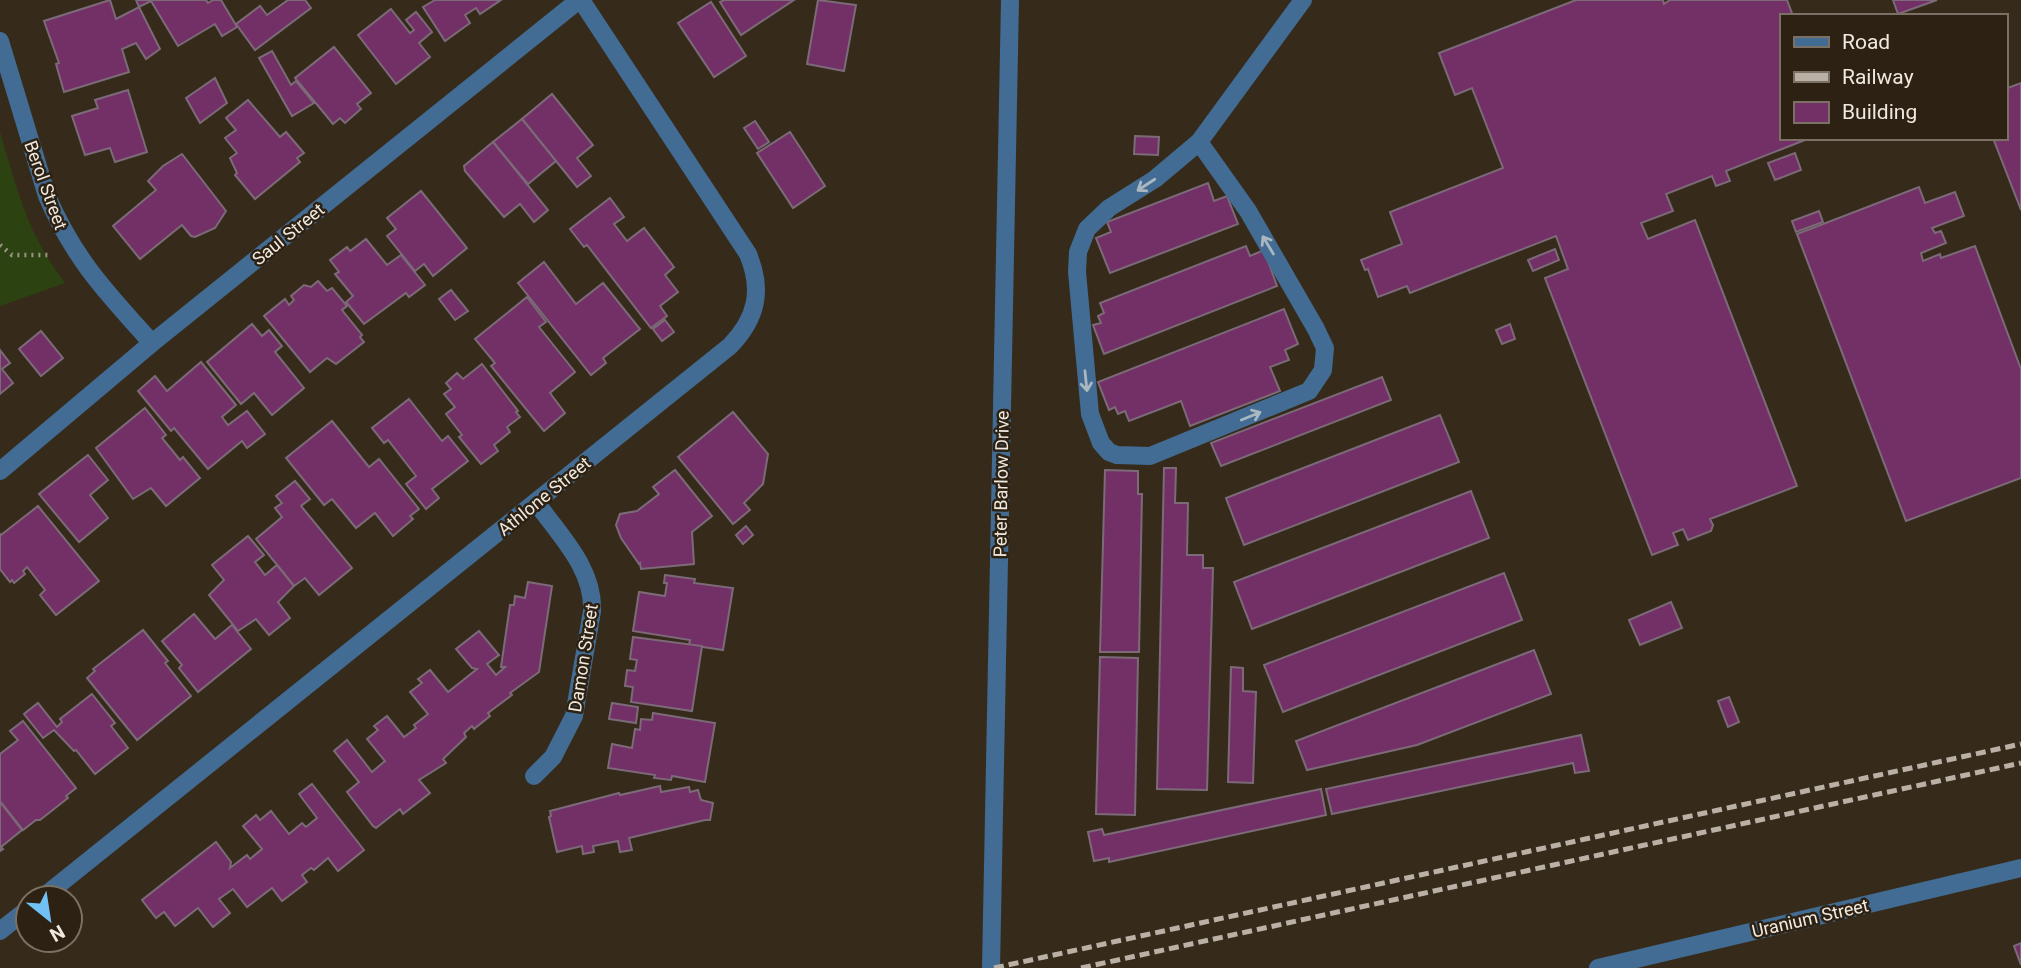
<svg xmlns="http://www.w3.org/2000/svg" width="2021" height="968" viewBox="0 0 2021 968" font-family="Roboto,sans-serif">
<rect width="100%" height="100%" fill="#362b1b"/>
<path fill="#2d4211" d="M0,132C17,190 28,235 65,283L0,306Z"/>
<g fill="#723066" stroke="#7c6a78" stroke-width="2">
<path d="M110,0L116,19L139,7L160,49L146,59L136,43L122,49L129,72L64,92L56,64L59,63L44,21Z"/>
<path d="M136,0H206L208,3L213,0H221L237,27L222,36L215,24L178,46L151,1L139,7Z"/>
<path d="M288,0H305L311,8L255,50L236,24L260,6L267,15Z"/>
<path d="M435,0H501L480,14L476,8L465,15L470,23L445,41L423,7Z"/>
<path d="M724,0H794L741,35L720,2Z"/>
<path d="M818,0L856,5L844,71L807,64Z"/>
<path d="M1576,0H1663L1664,4L1670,0H1787L1793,16H1781V138H1810L1726,171L1730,181L1716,186L1712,176L1666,194L1673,211L1641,223L1648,239L1695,220L1797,486L1710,519L1713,525L1711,531L1688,540L1683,529L1673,533L1678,545L1652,555L1545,278L1568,269L1556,236L1410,293L1407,286L1378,297L1368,269L1365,270L1361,260L1402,244L1390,212L1503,168L1472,88L1455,95L1439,53Z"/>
<path d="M1893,0H1937L1898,14Z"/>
<path d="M711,2L746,56L714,77L678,23Z"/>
<path d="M391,9L410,33L414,30L406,20L416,12L432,32L419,43L430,57L396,84L358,35Z"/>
<path d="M334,47L371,93L357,104L361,109L345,123L340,118L333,124L295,78Z"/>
<path d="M272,51L291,85L296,81L314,103L292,116L259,58Z"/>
<path d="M215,78L227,103L200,123L186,98Z"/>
<path d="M2021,83V210L1993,138H2005V89Z"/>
<path d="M128,90L147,152L115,162L110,148L85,155L72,116L98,108L95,100Z"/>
<path d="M552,94L593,145L577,158L591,176L577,187L522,119Z"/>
<path d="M248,100L280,137L286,132L304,153L297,158L300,162L255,199L235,175L237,173L230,158L237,153L225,138L236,130L226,118Z"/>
<path d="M522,119L556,161L528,184L493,142Z"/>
<path d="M755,121L769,142L758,149L744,128Z"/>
<path d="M790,132L825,186L793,208L757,153Z"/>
<path d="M1135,136L1159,137L1158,155L1134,154Z"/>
<path d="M493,142L548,210L534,222L520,204L504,217L465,171L464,166Z"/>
<path d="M1795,153L1801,170L1775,180L1768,163Z"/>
<path d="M182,154L226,211L215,228L195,237L191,236L182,225L140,259L113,226L156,190L148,181L163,166Z"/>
<path d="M1208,183L1214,201L1227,196L1238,224L1110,273L1096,238L1111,232L1107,222Z"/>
<path d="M1919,187L1925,203L1955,192L1964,216L1932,228L1935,233L1941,231L1946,243L1921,253L1923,261L1940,254L1941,258L1975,246L2021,369V478L1906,521L1797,234Z"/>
<path d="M421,191L467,248L433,276L424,264L415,271L387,236L396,229L387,218Z"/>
<path d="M610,198L624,217L614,224L627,241L644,228L674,267L665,275L678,292L660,306L667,316L651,328L587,245L584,247L570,229Z"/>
<path d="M1819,211L1823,222L1796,232L1792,221Z"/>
<path d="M366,239L387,265L401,255L425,285L409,297L406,293L364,324L346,302L353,296L335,274L339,272L330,260L347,247L350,251Z"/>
<path d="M1246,246L1250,256L1264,250L1277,286L1104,354L1093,325L1101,323L1098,316L1104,313L1100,303Z"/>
<path d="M1555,249L1559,260L1533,271L1528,260Z"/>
<path d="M544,262L576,304L603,283L640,329L603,358L606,363L591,375L518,283Z"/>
<path d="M318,281L327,291L332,288L347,306L342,310L362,335L360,337L364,342L336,364L327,358L310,372L264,316L285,299L289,305L294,300L291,296L304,285L311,287Z"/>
<path d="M451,290L468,311L455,320L439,299Z"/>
<path d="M527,297L546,322L539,327L575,372L550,393L565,413L544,431L491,366L495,363L475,339Z"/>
<path d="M1284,309L1298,344L1285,350L1289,360L1270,367L1280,391L1190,426L1181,401L1129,421L1125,411L1118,414L1115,407L1109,410L1098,382Z"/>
<path d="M665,320L674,332L662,341L653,329Z"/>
<path d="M252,324L262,336L269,330L282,346L275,352L304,388L272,415L254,393L241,404L207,362Z"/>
<path d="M1510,324L1515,339L1502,344L1496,330Z"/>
<path d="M41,331L63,358L41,376L19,349Z"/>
<path d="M0,350L10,363L2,369L13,383L0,394Z"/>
<path d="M201,362L236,405L222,417L228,425L247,411L265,434L247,448L242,441L208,469L174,428L171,431L138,391L155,376L167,391Z"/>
<path d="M482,364L518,411L516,412L520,417L507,427L510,432L494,445L498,451L481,464L459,437L462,435L446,414L455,407L444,394L451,389L446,383L457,373L463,379Z"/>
<path d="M1382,377L1391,400L1221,466L1211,443Z"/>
<path d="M409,399L442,441L448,436L468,461L432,489L439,498L426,509L406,484L416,476L388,440L384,443L372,428Z"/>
<path d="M145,408L166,435L162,438L180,460L183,457L200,478L166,506L151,488L133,499L96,448Z"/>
<path d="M733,412L768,454L763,484L744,503L750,510L733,524L678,457Z"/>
<path d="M1440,415L1459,462L1244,545L1226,498Z"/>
<path d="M332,421L369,467L379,459L419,509L410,516L413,519L393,536L375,513L356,528L332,499L324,505L286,458Z"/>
<path d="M88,455L108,480L90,495L108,518L79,542L39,494Z"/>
<path d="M1164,468H1176L1175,503H1188L1187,555H1203V568H1213L1207,790L1157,789Z"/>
<path d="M675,470L712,516L692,532L694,564L641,569L640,563L639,564L621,538L616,525L620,514L637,511L659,494L653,487Z"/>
<path d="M1105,470L1138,471V494H1142L1139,652H1100Z"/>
<path d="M295,481L310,499L301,506L352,568L319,595L305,578L294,586L256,539L282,517L275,508L282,503L276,496Z"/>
<path d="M1471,491L1489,538L1252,629L1234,582Z"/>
<path d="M38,506L99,581L56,615L40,595L45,590L27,567L23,571L25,574L14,583L12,580L10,582L0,569V534L1,535Z"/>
<path d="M746,526L753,535L743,544L736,535Z"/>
<path d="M248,536L264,555L255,562L265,575L277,565L294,586L278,602L290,618L269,635L256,619L238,631L209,595L224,580L212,565Z"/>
<path d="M1504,573L1522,620L1283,712L1264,665Z"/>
<path d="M665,575L695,579L694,583L733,588L723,650L689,645L690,640L633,631L639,592L665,596L667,583H664Z"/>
<path d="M528,582L552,586L539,672L510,693L512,695L488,713L490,716L474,729L472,726L464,733L466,737L443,759L446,763L419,780L430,793L403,814L400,809L376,828L373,826L347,792L359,782L334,751L347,740L372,772L385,761L367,739L378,730L374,726L387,716L404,737L416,728L414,725L428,714L410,692L422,683L418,679L430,670L448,692L477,669L472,668L456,649L479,631L499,655L487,664L496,675L505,667H501L510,605H514L515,596L525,598Z"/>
<path d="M1671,602L1682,628L1640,645L1629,620Z"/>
<path d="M194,614L215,639L232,625L251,649L198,692L179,668L182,665L162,641Z"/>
<path d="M143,630L168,661L165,663L191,696L137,740L87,678L95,671L93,669Z"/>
<path d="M633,637L702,646L692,711L631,702L633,687L625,686L627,670L635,671L637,660L630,659Z"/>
<path d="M1534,650L1551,694L1417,745L1307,770L1296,741Z"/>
<path d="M1100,657L1138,658L1135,815L1096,814Z"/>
<path d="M1231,667L1243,668V691L1256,692L1253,783L1228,782Z"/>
<path d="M92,694L115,723L111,726L128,748L95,774L76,750L74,751L54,730L43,738L24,714L38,703L57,727L62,722L60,719Z"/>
<path d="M1729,697L1739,722L1728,727L1718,701Z"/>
<path d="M612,703L638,707L636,723L609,719Z"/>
<path d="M653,713L715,723L705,782L672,776L671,780L654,778L655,775L608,768L612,744L632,748L635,729L640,730L641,719L652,720Z"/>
<path d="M23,721L76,788L66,796L68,798L40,820H36L23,830L0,801V754L18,740L10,731Z"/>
<path d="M1581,735L1589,771L1575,773L1573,763L1332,814L1326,789Z"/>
<path d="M312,784L364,850L338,871L328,858L314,870L311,868L302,875L307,882L282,901L272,888L247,907L233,889L219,899L230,913L213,927L198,908L175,926L164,912L156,918L142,900L216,842L231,862L230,868L247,855L250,859L262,849L243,826L256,815L260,820L271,811L289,834L302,823L306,827L317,818L299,794Z"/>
<path d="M660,786L661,792L689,787L690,792L698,790L701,800L713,803L710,820H705L629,838L632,850L620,852L618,841L593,846L594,852L583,854L582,846L557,852L549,817L551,816L550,811L619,793L620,795Z"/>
<path d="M1321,789L1326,815L1109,862V858L1094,861L1088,832L1102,829L1104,835Z"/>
<path d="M0,802L22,830L1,847L3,849L0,851Z"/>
<path d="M2021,943V965L2014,946Z"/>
</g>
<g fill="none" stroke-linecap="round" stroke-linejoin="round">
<path stroke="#9b9386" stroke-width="4.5" stroke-dasharray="2 5" stroke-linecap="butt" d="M0,245L12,255H51"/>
<path stroke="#426c94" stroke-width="18" d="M1199,142L1248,211L1316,329L1325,348L1323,370L1309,391L1150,456L1117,455L1109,452L1101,443L1090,414L1077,272L1078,252L1087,229L1109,208L1155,179L1199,142L1303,0"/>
<g stroke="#426c94" stroke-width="18">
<path d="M0,41L47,196C74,259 107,293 152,343"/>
<path d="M0,471L152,343L579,0"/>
<path d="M534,776L553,757L574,716L592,611C594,568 559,535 536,502"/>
<path d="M42,898L730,346C757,318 763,290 748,254L581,0"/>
<path d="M0,931L28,909"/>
<path d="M1598,968L2021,868"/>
</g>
<path stroke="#426c94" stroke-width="18" d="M991,968L1010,0"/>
<g stroke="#bab1a6" stroke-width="5" stroke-dasharray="10 5" stroke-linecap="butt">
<path d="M994,968L2021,744"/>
<path d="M1081,968L2021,763"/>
</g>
</g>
<defs><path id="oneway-shaft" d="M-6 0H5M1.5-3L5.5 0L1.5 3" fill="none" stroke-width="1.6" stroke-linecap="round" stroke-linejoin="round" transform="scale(1.75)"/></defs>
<g stroke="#aab7c1">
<use href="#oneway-shaft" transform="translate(1146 185) rotate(147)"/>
<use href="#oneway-shaft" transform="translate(1268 245) rotate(-121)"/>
<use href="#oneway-shaft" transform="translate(1086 381) rotate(84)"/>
<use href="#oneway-shaft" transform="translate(1251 416) rotate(-22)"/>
</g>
<g text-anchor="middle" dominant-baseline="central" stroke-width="5" stroke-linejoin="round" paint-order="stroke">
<g font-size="18" fill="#f0e9df" stroke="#2c2112">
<text transform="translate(46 185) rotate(70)">Berol Street</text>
<text transform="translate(288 234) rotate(-39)">Saul Street</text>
<text transform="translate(1001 484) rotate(-89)">Peter Barlow Drive</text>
<text transform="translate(544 496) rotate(-39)">Athlone Street</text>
<text transform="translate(583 658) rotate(-81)">Damon Street</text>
<text transform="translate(1810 918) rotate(-13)">Uranium Street</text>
</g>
</g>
<rect x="1780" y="14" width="228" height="126" fill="#2c2112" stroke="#7a7164" stroke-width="2"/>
<rect x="1794" y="37" width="35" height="10" fill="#426c94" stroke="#7a7164" stroke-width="2"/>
<text x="1842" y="49" font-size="21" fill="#f0e9df">Road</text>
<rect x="1794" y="72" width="35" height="10" fill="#bab1a6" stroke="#7a7164" stroke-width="2"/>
<text x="1842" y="84" font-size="21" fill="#f0e9df">Railway</text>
<rect x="1794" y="102" width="35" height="21" fill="#723066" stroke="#7a7164" stroke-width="2"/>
<text x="1842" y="119" font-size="21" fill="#f0e9df">Building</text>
<g transform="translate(49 919) rotate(150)"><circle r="33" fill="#2c2112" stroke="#7a7164" stroke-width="2"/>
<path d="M0-5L12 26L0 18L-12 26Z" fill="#71c1f5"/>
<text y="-10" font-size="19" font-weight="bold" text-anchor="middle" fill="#f0e9df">N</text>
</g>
</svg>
